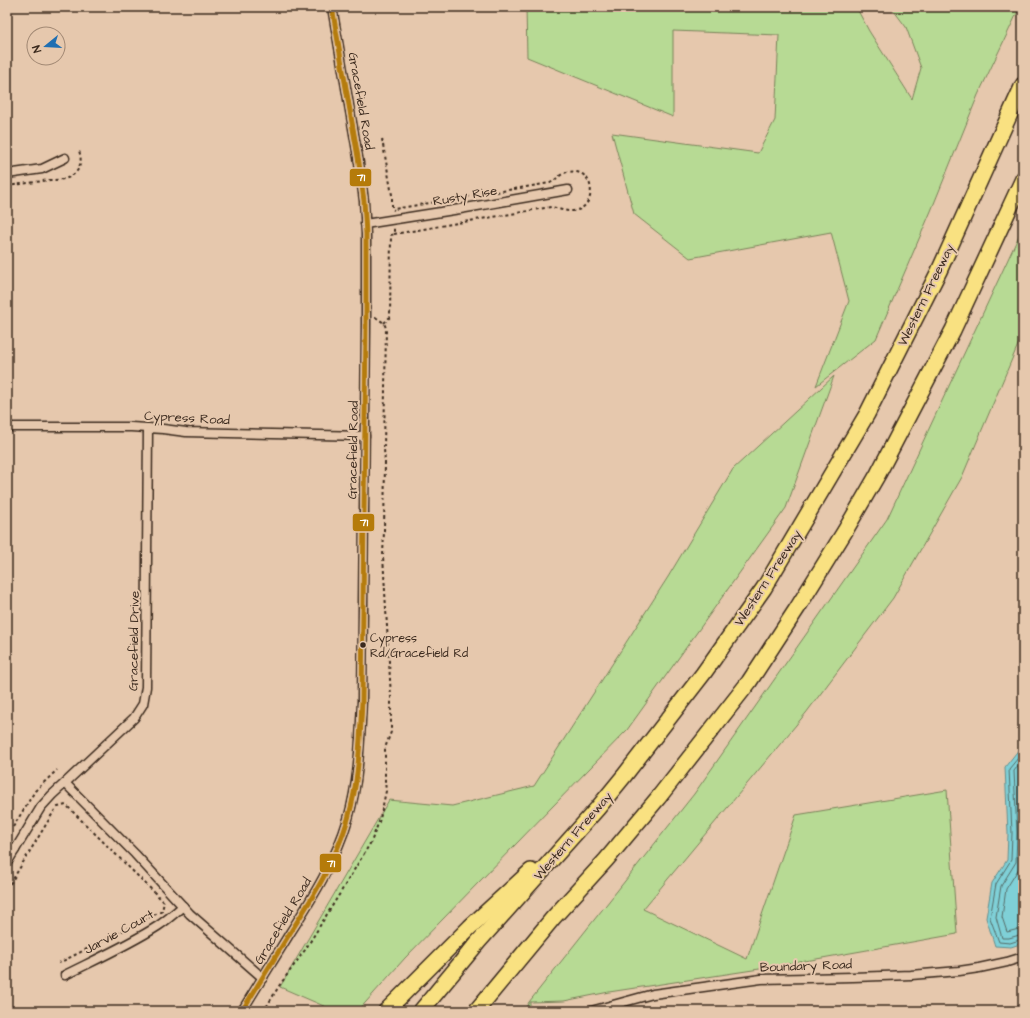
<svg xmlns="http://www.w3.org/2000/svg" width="1030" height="1018" viewBox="0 0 1030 1018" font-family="'Architects Daughter',sans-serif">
<rect width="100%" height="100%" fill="#e6c8ad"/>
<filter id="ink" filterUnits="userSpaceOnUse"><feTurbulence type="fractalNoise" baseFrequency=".025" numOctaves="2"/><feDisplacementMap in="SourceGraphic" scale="8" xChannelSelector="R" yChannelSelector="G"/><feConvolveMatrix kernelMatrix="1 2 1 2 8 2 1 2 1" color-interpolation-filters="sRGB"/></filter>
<g filter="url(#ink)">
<g fill="#b7da94" stroke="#798259">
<path d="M526,7H856L869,31L912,99L921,68L906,27L891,7H1020L978,95L931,211L876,339L816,386L849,301L831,232L690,258L634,214L612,133L758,153L775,120L779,35L673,31V117L527,57Z"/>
<path d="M1023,227V333L962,477L893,598L806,713L643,909L747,959L796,815L947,790L957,934L766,968L609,992L564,1001L530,1002V1011H524L529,1002L694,794L887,519Z"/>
<path d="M834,376L786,508L627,730L405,958L358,1011H325L326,1007L280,987L389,800L452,806L534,786L668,577L733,469Z"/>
</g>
<path fill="#7fd0d7" stroke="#648e8d" d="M1023,747V943L1011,947L995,946L986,918L992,883L1007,860L1008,833L1005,767L1020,748Z"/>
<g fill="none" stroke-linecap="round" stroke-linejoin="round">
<g stroke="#566c68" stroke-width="1">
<path d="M1023,752L1009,769L1012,833L1011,860L996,884L990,918L999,942L1010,943L1023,939"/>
<path d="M1023,759L1014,771L1017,833L1016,862L1001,886L996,917L1002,938H1009L1023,934"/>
<path d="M1023,769L1020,773L1023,826"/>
<path d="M1023,841L1021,865L1006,889L1002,917L1007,932L1023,928"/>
</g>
<defs>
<g id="minor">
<path d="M7,174L42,169L65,158"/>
<path d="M365,224L460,209L568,190"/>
<path d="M7,427H131L163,429L186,432L365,436"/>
<path d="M148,428L146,687L143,704L134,718L65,783L135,854L190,914L263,978"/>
<path d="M7,846L15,850"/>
<path d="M7,863L41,807L52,795L65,783"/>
<path d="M65,975C95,960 130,944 158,926C167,920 175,913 183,906"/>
<path d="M242,1011C258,985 274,959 290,933C313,897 336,860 348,819C359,781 360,741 362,701L366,324V234L364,201L359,163L332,7"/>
<path d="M591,1011L653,994L761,979L853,977L911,975L959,971L979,968L1007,962L1023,957"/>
</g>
<g id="motorway">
<path d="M386,1011L470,927L531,871"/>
<path d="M421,1011L479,941L597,809L624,776L703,674L764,588L867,414L939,271L1023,85"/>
<path d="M476,1011L553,918L606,860L658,798L749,682L798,607L845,531L878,474L953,330L1023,179"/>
</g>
</defs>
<use href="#minor" stroke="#3b2a1e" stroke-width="11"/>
<use href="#motorway" stroke="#3b2a1e" stroke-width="18"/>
<g stroke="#3b2a1e" stroke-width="2" stroke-dasharray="3 3" stroke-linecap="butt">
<path d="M382,139L392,195V209L394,210"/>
<path d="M7,186C21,184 36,182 50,180C57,180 65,180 71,176C81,171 83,158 78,149"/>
<path d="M394,234L551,207C557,208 563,211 570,211C598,212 598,167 568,172C561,173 556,180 550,183L394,209"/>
<path d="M384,323L390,317L391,235L394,234V228"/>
<path d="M7,827H13L35,791L57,770"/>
<path d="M7,889L56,808L58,807L66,805L164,902L162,911L59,963"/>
<path d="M262,1011L267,1006L279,986L305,950L342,890L371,842L380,819L386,791L385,781V748L391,732V697L383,556L384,531L385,462L384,449L386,328L384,323L374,316"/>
</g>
<use href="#minor" stroke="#e6c8ad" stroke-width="8"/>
<use href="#motorway" stroke="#f9e181" stroke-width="15"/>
<defs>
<path id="bus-1" d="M242,1011C258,985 274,959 290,933C313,897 336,860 348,819C359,781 360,741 362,701L366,324V234L364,201L359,163L332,7"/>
</defs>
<use href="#bus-1" stroke="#e6c8ad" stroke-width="8"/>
<use href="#bus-1" stroke="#b57b0a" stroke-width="5"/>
</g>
</g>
<circle fill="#3b2a1e" stroke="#e6c8ad" stroke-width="1.5" cx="363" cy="645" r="3.5"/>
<g text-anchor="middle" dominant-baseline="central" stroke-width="4" stroke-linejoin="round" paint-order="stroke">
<g font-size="12" fill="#3b2a1e" stroke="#e6c8ad" text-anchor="start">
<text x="370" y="638">Cypress<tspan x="370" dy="15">Rd/Gracefield Rd</tspan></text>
</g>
<g font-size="13" fill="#3b2a1e" stroke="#e6c8ad">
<text transform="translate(361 101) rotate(80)">Gracefield Road</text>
<text transform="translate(465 196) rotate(-10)">Rusty Rise</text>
<text transform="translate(926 295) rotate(-64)">Western Freeway</text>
<text transform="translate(187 418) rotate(3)">Cypress Road</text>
<text transform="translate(353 450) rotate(-89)">Gracefield Road</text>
<text transform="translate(768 578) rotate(-57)">Western Freeway</text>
<text transform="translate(134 641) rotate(-89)">Gracefield Drive</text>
<text transform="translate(573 836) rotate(-49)">Western Freeway</text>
<text transform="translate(283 921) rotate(-59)">Gracefield Road</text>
<text transform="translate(119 932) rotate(-29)">Jarvie Court</text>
<text transform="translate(806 966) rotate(-2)">Boundary Road</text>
</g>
</g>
<g stroke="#e6c8ad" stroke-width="1.5">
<rect x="349" y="168" width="23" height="19" rx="4" fill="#b57b0a"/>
<rect x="352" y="513" width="23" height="19" rx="4" fill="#b57b0a"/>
<rect x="319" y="853" width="23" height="20" rx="4" fill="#b57b0a"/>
</g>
<g font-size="11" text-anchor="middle" font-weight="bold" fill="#fff">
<text x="361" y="181">71</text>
<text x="364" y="526">71</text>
<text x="331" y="867">71</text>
</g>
<rect width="1030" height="1018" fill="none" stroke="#e6c8ad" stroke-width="24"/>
<rect x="12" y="12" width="1006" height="994" fill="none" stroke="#3b2a1e" stroke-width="1.5" filter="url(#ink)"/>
<g transform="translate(46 46) rotate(252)"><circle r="19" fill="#e6c8ad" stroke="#a28974"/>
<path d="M0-3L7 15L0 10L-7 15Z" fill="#1f6fb2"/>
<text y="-6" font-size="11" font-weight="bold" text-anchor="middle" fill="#3b2a1e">N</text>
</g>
</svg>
